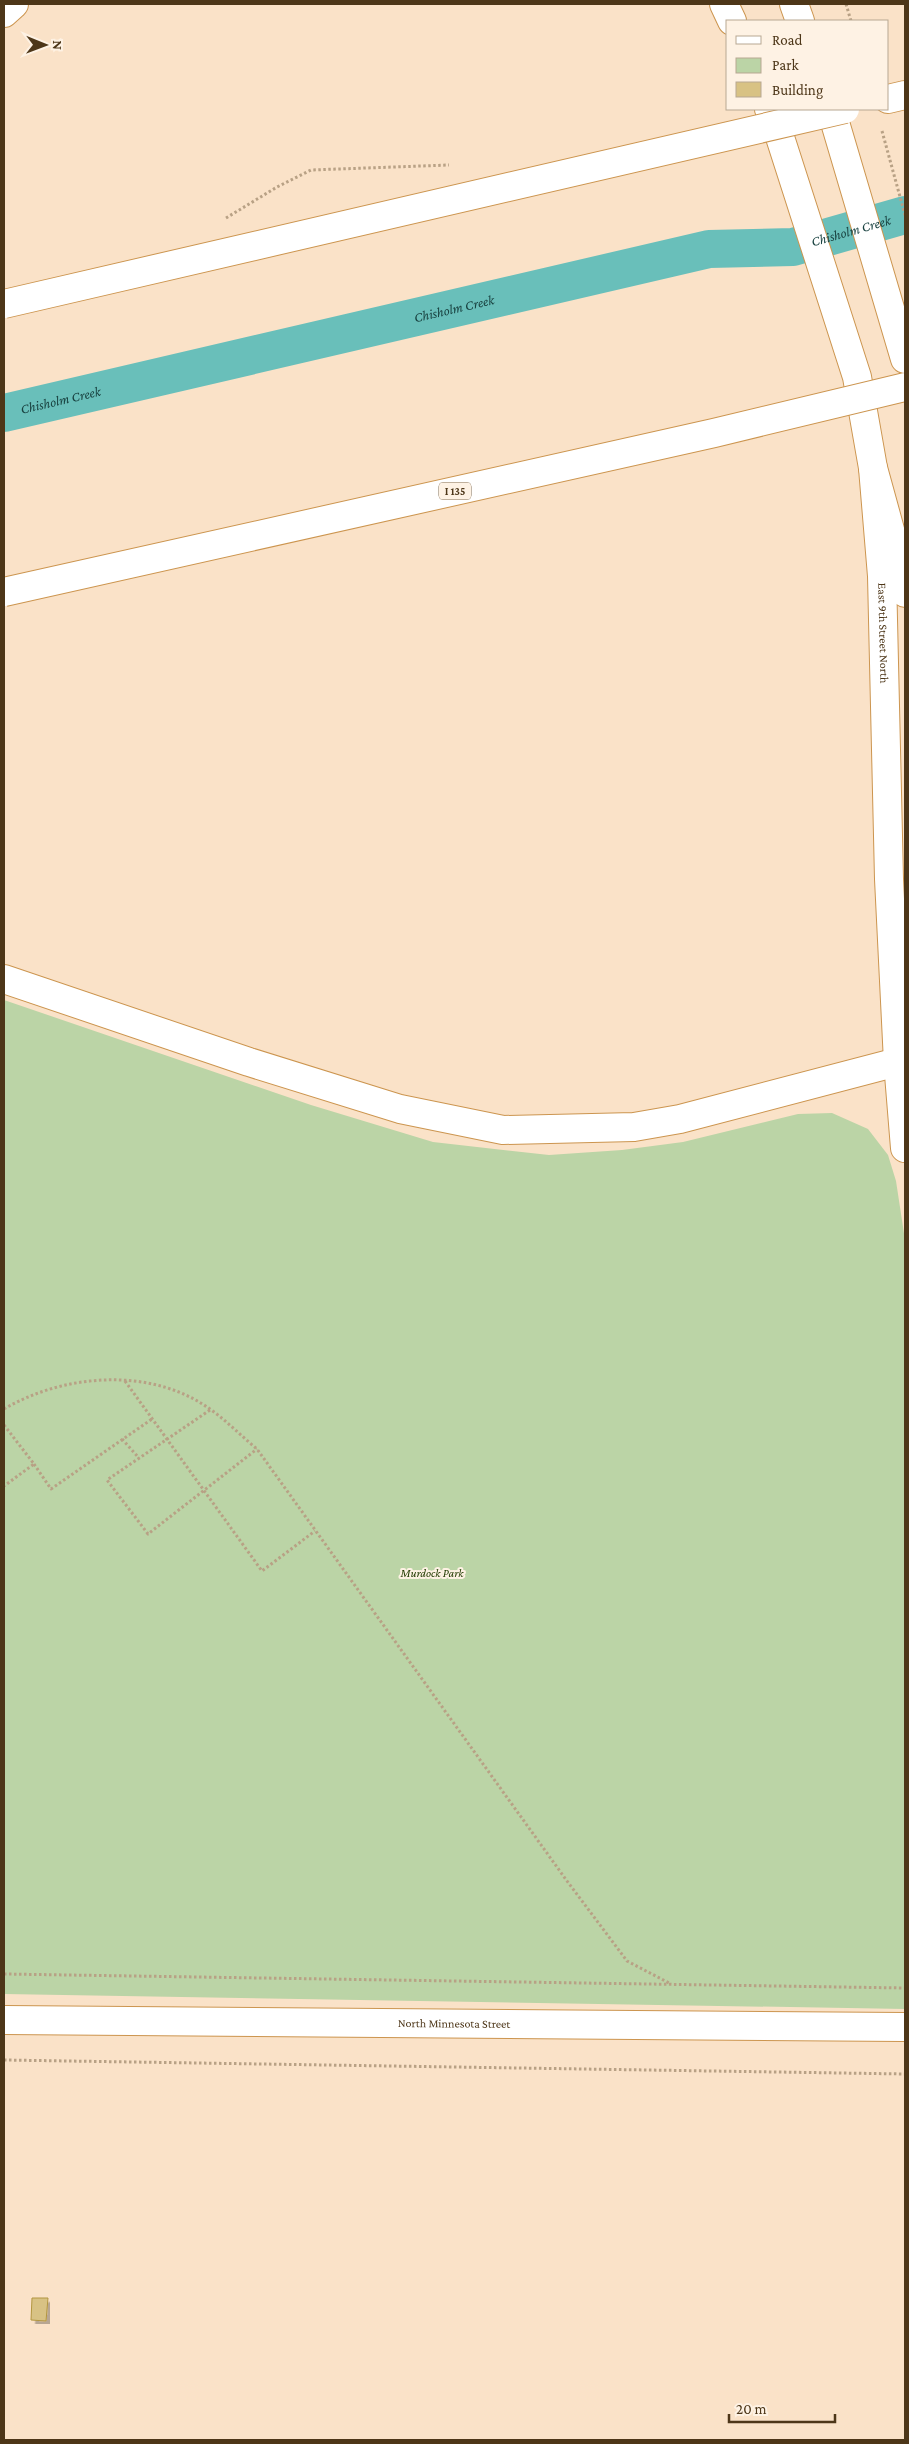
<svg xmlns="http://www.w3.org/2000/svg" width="909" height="2444" viewBox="0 0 909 2444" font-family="'Crimson Pro',serif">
<defs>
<filter id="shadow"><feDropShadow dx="4.5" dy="4.5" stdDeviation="0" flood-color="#0004"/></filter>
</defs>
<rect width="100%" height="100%" fill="#fae2c8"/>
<path fill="#bbd4a6" d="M4,1000L311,1105L433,1142L549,1155L622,1150L683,1142L798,1114L832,1113L868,1129L888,1155L896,1181L905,1240V2009L4,1994Z"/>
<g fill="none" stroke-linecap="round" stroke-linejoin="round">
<path stroke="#69bfba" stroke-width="38" id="s1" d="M4,413L709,249L793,247L905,215"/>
</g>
<path fill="#d8c284" stroke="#b29640" filter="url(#shadow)" d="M32,2298H48L46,2321L31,2320Z"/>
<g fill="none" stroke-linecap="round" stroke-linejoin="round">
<defs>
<g id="minor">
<path id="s2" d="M4,2020L905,2027"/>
</g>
<g id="tertiary">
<path d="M724,4L732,21"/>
<path d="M794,4L800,21"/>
<path id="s3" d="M769,109L778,131L857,377L873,468L882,576L889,879L898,1062L905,1148"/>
<path d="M831,109L905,359"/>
</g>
<g id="motorway">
<path d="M4,13L14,4"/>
<path d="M888,99L905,95"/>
<path d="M873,468L903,577L905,593"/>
<path d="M4,979L249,1062L400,1109L503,1130L634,1127L680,1119L905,1060"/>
</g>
</defs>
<use href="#minor" stroke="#cc954f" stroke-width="30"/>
<use href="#tertiary" stroke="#cc954f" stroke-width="30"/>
<use href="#motorway" stroke="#cc954f" stroke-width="30"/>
<g stroke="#b8a185" stroke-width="3" stroke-dasharray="2.5 2.5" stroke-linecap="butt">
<path d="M846,4L851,21"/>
<path d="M882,131L905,215"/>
<path d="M226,218L277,187L311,170L449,165"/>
<path d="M125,1381L262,1571L315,1531"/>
<path d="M4,1409C62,1375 145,1367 204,1405C223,1417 240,1435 257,1449L567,1881L627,1961L671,1984"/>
<path d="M210,1410L107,1480L148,1534L257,1449"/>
<path d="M4,1425L34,1464L4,1486"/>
<path d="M122,1439L139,1458"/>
<path d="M34,1464L51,1489L152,1419"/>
<path d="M4,1974L905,1988"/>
<path d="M4,2060L905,2074"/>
</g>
<use href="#minor" stroke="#fff" stroke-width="28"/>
<use href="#tertiary" stroke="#fff" stroke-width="28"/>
<use href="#motorway" stroke="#fff" stroke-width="28"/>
<defs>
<g id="motorway-bridge">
<path d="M4,304L845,109"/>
<path d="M4,592L714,433L905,387"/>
</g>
</defs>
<use href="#motorway-bridge" stroke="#cc954f" stroke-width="30" stroke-linecap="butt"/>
<use href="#motorway-bridge" stroke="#fff" stroke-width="28"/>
</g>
<g text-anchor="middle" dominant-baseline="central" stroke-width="4" stroke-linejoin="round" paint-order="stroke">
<rect fill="#fef2e4" stroke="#826e55" stroke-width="1" x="439" y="482.5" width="32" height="17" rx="4"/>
<g font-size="11" font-weight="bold" fill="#4d3618">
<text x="455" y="491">I 135</text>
</g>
<g font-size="12" fill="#4d3618" stroke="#fef2e4">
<text stroke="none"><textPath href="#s3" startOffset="540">East 9th Street North</textPath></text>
<text stroke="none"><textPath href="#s2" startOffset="450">North Minnesota Street</textPath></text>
</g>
<g font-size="12" font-style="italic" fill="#213b00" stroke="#fef2e4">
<text x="432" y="1573">Murdock Park</text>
</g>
<g font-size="14" font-style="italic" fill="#194240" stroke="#fef2e4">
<text stroke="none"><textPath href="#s1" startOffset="868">Chisholm Creek</textPath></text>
<text stroke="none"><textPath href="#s1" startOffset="462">Chisholm Creek</textPath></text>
<text stroke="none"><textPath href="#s1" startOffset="58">Chisholm Creek</textPath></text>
</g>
</g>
<rect width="909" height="2444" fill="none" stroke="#4d3618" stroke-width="10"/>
<rect x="726" y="20" width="162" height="90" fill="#fef2e4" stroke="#b7a792"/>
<rect x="736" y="36" width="25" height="8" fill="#ffffff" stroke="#b7a792"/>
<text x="772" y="45" font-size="15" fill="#4d3618">Road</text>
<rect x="736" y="58" width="25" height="15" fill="#bbd4a6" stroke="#b7a792"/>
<text x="772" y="70" font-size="15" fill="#4d3618">Park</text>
<rect x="736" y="82" width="25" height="15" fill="#d8c284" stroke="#b7a792"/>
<text x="772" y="95" font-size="15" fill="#4d3618">Building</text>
<g transform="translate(45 45) rotate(91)" stroke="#fef2e4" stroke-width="4" paint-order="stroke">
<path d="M0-4L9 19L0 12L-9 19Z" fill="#4d3618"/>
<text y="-8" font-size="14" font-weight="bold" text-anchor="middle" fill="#4d3618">N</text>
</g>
<path d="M729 2414v8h106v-8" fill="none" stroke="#4d3618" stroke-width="2.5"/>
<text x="736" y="2414" font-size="15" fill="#4d3618" stroke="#fef2e4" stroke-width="4" paint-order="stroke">20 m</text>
</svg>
